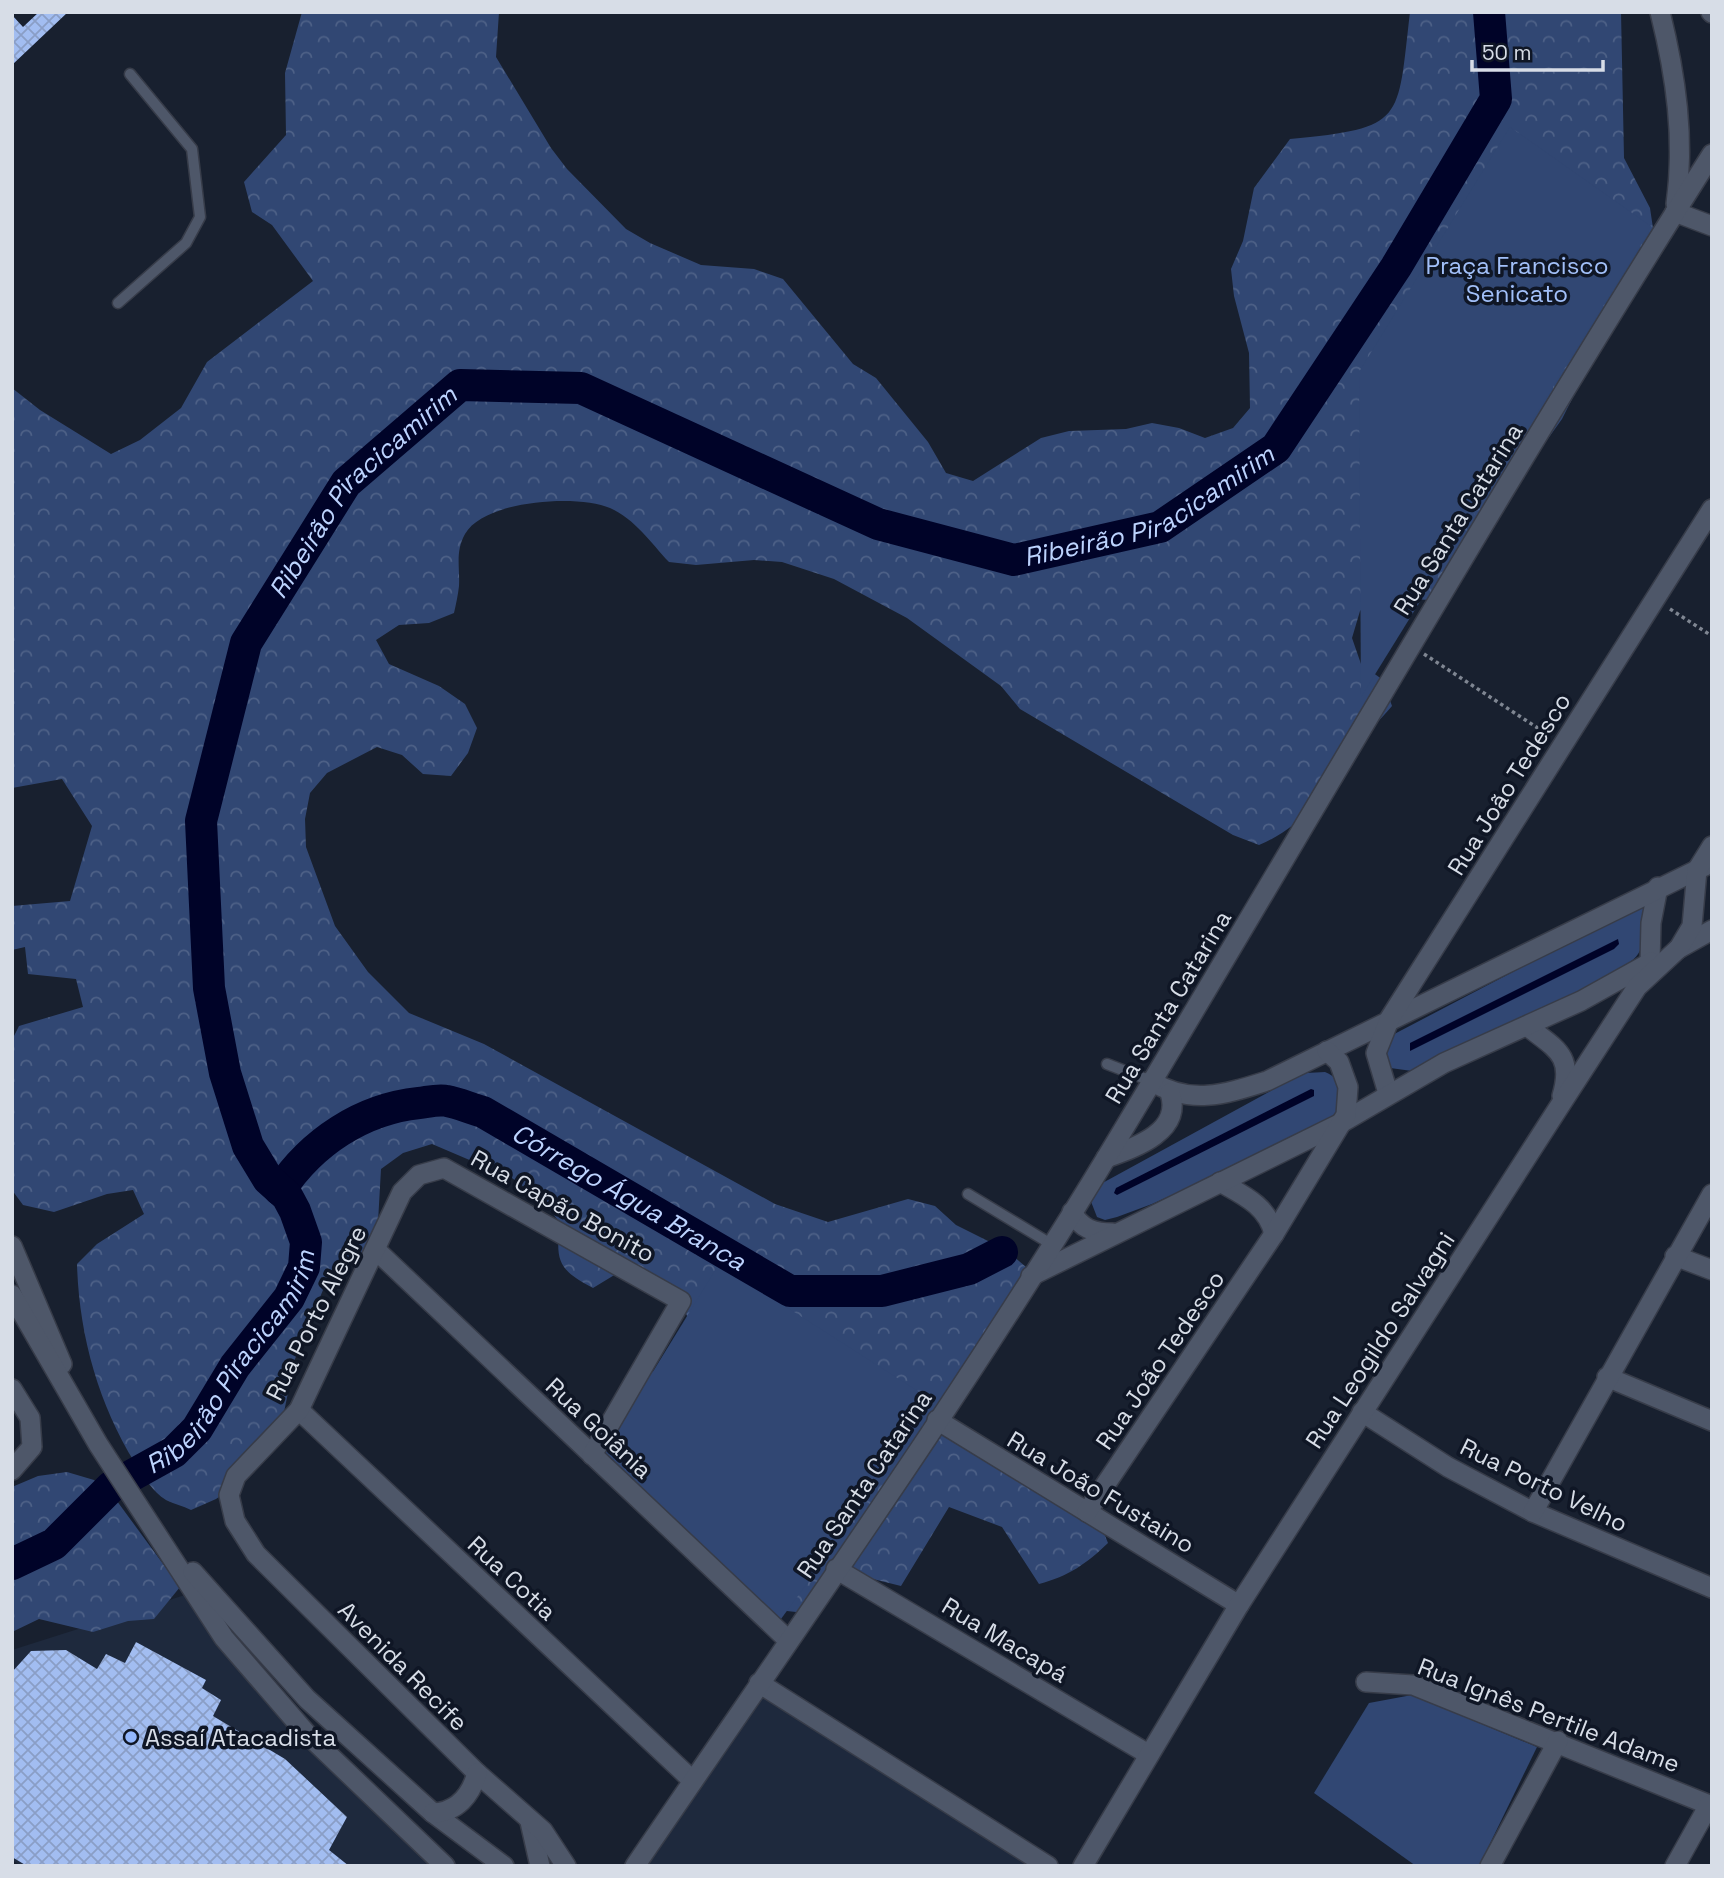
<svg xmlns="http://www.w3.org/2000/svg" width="1724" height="1878" viewBox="0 0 1724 1878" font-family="'Space Grotesk',sans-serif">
<defs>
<pattern id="forest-crowns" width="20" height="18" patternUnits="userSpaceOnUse" patternTransform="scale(1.75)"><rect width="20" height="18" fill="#314773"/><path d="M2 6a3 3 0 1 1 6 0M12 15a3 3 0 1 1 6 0" fill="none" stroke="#4e6187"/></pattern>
<pattern id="building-cross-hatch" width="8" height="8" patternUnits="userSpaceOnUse" patternTransform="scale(1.75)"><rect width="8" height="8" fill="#a2bdf1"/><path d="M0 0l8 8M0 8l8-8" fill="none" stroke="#8a9ec6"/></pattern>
</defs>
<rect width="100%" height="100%" fill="#18202f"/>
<g fill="#1e293d">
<path d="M185,1595L431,1866H21L12,1860V1650Z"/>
<path d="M753,1681L1039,1866H639Z"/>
</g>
<g fill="url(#forest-crowns)">
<path d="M302,12H499L496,57L551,148L567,169L626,229L650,243L701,265L754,269L783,279L853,364L876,378L928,442L946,473L973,481L1041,438L1069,431L1126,429L1152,423L1179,428L1205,438L1233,428L1250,408L1249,353L1234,296L1231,269L1243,241L1254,188L1290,139C1406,128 1397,122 1410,12H1621L1624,158L1650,208L1654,235L1562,419L1515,485L1503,512L1472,561L1433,600L1403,599L1378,590L1360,611L1352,638L1361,664L1383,680L1392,706C1379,722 1363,735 1352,750C1321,792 1309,824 1259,845L1233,835L1020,709L1001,686L907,618L834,579L782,562L754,560L696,565L669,562C651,543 635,519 610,508C578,494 484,500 465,534C455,552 460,567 459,586C458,595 456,604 454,613L429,623L399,625L376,640L389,664L439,686L465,704L477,728L468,753L451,776L423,774L402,755L377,747L327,773L310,793L305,819L306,847L335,926L368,972L409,1013L484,1044L775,1204L828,1222L908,1199L935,1206L956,1225L1006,1250L1026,1267L1019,1294L948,1411L945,1437L1051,1483L1098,1518L1108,1543C1086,1564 1069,1576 1039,1584L1002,1527L949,1507L901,1586L849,1573L814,1614L787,1611L690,1538L609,1451L638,1380L662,1367L695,1334L684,1309L616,1274L593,1288C559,1270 555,1262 560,1223L544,1202L512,1178L432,1144L403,1153L381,1169L378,1222L368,1248L325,1285L295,1359L284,1412L240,1482L216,1499L191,1510C183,1506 174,1504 166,1500C153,1492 143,1476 135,1463C98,1403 79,1334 77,1264L97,1244L144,1214L133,1190L107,1194L54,1212L23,1205L12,1190V1040L19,1026L83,1007L76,979L28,974L25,947L12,950V906L70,901L92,826L62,779L12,788V388L40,410L111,454L140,440L181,408L207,362L313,281L272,225L252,212L244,182L286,135L285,73Z"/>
<path d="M67,1472L94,1480L114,1497L180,1587L154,1619L128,1621L93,1632L39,1619L12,1632V1487L38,1476Z"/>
</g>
<g fill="#314773">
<path d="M1510,127L1652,227L1361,697L1359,372Z"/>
<path d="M1646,902C1644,974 1637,951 1588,989L1412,1071L1383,1067L1381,1041Z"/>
<path d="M1325,1072C1344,1080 1342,1093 1343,1112L1322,1127L1152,1204L1117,1217L1105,1220L1097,1217L1090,1199L1097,1186L1287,1082L1306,1073Z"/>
<path d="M719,1264L938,1404L781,1619L603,1453Z"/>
<path d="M1412,1695L1537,1747L1479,1866H1416L1314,1793L1369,1703Z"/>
</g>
<g fill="#000328">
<path d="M1618,939L1619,944L1614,949L1410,1051V1043Z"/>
<path d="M1311,1089L1314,1090V1096L1117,1195L1114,1193L1116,1188Z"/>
</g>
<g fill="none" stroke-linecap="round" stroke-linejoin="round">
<g stroke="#000328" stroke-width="32">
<path id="s1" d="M280,1190C312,1142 362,1109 419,1103C428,1102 438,1099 447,1101C459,1103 471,1109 483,1112L790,1291H882L969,1269L1002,1252"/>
<path id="s2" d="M12,1564L54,1544L111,1487L174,1452L197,1429L235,1366L289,1298L304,1267L306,1242L295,1211L287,1196L268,1179L248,1146L225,1073L209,988L201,821L246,643L346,483L460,385L581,388L878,524L1014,560L1160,527L1276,448L1396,267L1496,99L1489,12"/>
</g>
</g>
<g fill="url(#building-cross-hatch)">
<path d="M39,12H68L12,65V15L23,27Z"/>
<path d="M136,1642L206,1680L202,1688L221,1700L213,1716L285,1759L347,1817L329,1850L349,1866H27L12,1857V1672L31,1651L66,1650L97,1669L106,1654L125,1663Z"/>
</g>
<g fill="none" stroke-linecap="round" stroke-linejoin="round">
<defs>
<g id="service">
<path d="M118,303L186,243L200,217L192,149L130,74"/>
<path d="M1107,1064L1151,1081"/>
<path d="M968,1194L1051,1244"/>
</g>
<g id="minor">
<path d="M1678,949L1712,930"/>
<path d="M1650,963L1651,923L1658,887"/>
<path d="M1527,1026C1556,1049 1574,1055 1562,1096"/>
<path d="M1151,1081C1191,1106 1226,1094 1267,1081L1705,866"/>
<path d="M1388,1093L1376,1053L1390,1018L1712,509"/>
<path d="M1220,1182C1243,1195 1268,1206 1274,1234"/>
<path d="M1072,1212C1081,1229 1094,1233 1113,1233"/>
<path d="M377,1251L788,1640"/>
<path d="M1675,1256L1712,1270"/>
<path d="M1031,1276L1341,1123L1444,1063L1581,1001L1651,962"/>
<path d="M1607,1377L1712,1421"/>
<path d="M12,1389L30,1418L32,1447L12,1470"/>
<path d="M299,1410L693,1781"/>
<path d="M1362,1412L1448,1467L1533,1512L1712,1588"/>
<path d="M937,1420L1239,1605"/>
<path d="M1087,1512L1274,1234L1346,1115L1348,1087L1339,1062L1327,1051"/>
<path d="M1533,1512L1712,1194"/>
<path d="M836,1569L1148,1754"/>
<path d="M1366,1682L1413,1685L1712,1806"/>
<path d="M759,1683L1048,1866"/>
<path d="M530,1822L540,1866"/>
<path d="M566,1866L543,1831L477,1773L256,1554L235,1521L229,1495L236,1476L299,1410L402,1192L419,1175L444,1168L681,1301L592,1455"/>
<path d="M1083,1866L1239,1605L1559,1107L1637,987L1679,948L1692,926L1697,870L1712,846"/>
<path d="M1490,1866L1558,1741"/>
<path d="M1675,1866L1709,1805"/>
</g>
<g id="tertiary">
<path d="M1660,12C1676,76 1685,139 1676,204"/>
<path d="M1711,12L1712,13"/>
<path d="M1675,212L1712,226"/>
<path d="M1106,1158C1134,1148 1183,1132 1170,1093"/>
<path d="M635,1866C795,1631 961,1398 1108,1155C1309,821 1503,483 1712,154"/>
</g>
<g id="secondary">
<path d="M12,1246L62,1364"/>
<path d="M12,1295L98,1444L224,1638L306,1733L445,1866"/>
<path d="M193,1572L307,1699L433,1813L504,1866"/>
<path d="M433,1813C457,1812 471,1795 477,1773"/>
</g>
</defs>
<use href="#service" stroke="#373c49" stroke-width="13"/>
<use href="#minor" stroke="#373c49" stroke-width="22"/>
<use href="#tertiary" stroke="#373c49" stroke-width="22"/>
<use href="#secondary" stroke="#373c49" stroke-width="22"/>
<g stroke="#7f8692" stroke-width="3.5" stroke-dasharray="3.5 3.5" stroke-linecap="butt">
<path d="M1670,609L1712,636"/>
<path d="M1424,654L1550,736"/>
</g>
<use href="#service" stroke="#4e5769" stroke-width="10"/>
<use href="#minor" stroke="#4e5769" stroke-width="19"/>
<use href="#tertiary" stroke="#4e5769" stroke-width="19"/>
<use href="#secondary" stroke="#4e5769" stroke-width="19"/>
</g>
<circle fill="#93b7fd" stroke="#0f1625" stroke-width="2.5" cx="131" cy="1737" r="7"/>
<g text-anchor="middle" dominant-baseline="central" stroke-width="7" stroke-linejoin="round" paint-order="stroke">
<g font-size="24" fill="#a2c0f9" stroke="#0f1625">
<text x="1517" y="265">Praça Francisco<tspan x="1517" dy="28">Senicato</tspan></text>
</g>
<g font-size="24" fill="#d7dde7" stroke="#0f1625">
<text transform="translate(1458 519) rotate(-58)">Rua Santa Catarina</text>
<text transform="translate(1509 784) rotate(-58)">Rua João Tedesco</text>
<text transform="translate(1168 1007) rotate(-59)">Rua Santa Catarina</text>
<text transform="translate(563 1206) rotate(29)">Rua Capão Bonito</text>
<text transform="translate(316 1313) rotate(-63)">Rua Porto Alegre</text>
<text transform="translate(1380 1340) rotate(-57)">Rua Leogildo Salvagni</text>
<text transform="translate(1160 1360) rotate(-56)">Rua João Tedesco</text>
<text transform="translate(599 1428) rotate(43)">Rua Goiânia</text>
<text transform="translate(864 1484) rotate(-56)">Rua Santa Catarina</text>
<text transform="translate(1544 1485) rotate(26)">Rua Porto Velho</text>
<text transform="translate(1101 1492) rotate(31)">Rua João Fustaino</text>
<text transform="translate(512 1578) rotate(43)">Rua Cotia</text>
<text transform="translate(1005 1640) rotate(31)">Rua Macapá</text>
<text transform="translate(403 1666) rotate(45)">Avenida Recife</text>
<text transform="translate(1549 1715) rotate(21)">Rua Ignês Pertile Adame</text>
</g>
<g font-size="24" fill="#d7dde7" stroke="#0f1625" text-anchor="start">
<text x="145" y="1737">Assaí Atacadista</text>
</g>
<g font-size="26" font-style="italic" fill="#bcd3fe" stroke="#0f1625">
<text stroke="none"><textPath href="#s2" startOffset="1272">Ribeirão Piracicamirim</textPath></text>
<text stroke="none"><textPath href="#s2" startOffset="2154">Ribeirão Piracicamirim</textPath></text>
<text stroke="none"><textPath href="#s1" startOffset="404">Córrego Água Branca</textPath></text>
<text stroke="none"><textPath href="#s2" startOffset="306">Ribeirão Piracicamirim</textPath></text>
</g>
</g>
<rect width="1724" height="1878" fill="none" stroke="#d7dde7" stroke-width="28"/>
<path d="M1472 60v10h131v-10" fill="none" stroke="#d7dde7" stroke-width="3.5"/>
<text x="1482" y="60" font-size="21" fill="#d7dde7" stroke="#0f1625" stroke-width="5" paint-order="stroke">50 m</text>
</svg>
